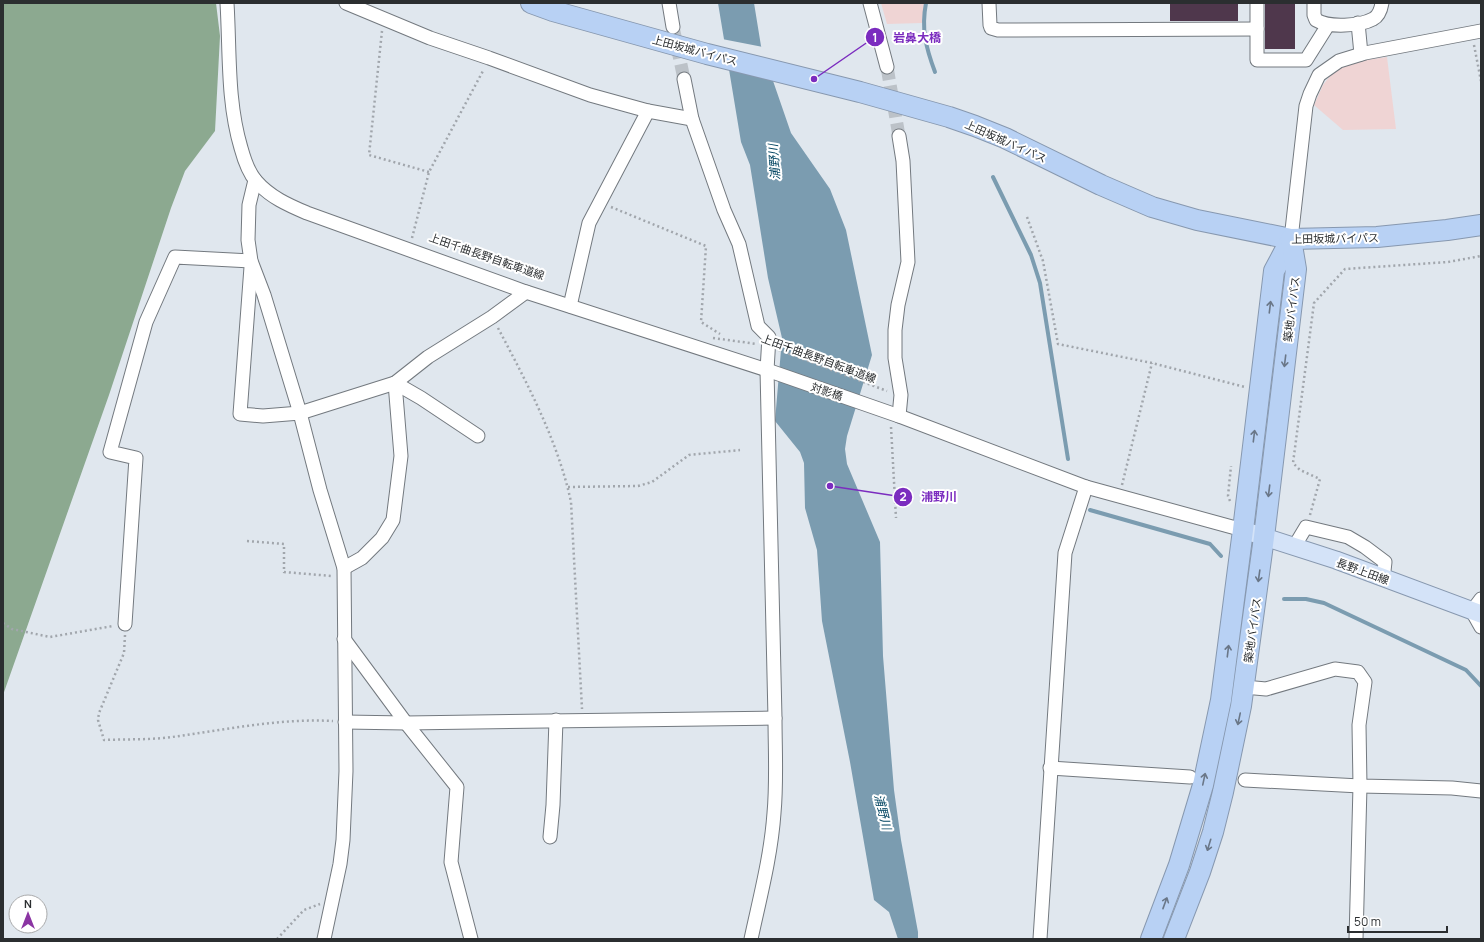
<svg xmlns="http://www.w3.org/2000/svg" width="1484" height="942" viewBox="0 0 1484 942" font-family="Manrope,'Noto Sans JP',sans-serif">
<rect width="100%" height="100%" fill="#e0e7ee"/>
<g fill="#efd4d4">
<path d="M881,3H924L922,23L887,24Z"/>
<path d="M1387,57L1396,129L1343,130L1314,105L1323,85L1330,76L1342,67L1358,61Z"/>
</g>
<path fill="#8ca990" d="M3,3H216L220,36L215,131L185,171L171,208L109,395L3,695Z"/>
<path fill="#7b9cb0" d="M718,3H754L761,46L791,133L830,189L846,230L872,355L847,436L845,449L847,464L880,542L883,656L894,790L901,840L918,932V939H898L889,912L874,900L850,762L822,621L817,550L805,508L804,463L800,452L775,421L782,338L768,278L750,165L741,142Z"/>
<path fill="#e0e7ee" d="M722,39L763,47L775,81L727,68Z"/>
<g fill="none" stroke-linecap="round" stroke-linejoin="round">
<g stroke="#7b9cb0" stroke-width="4">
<path d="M926,3C921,29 926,48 935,72"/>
<path d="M993,177L1031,255L1040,283L1068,459"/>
<path d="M1090,510L1210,544L1221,556"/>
<path d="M1284,599H1306L1324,603L1466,670L1481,686"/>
</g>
</g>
<g fill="#4f374c">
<rect x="1170" y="3" width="68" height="18"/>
<rect x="1265" y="3" width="30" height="46"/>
</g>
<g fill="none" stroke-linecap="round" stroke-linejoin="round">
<g stroke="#bcc2c8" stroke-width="13" stroke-dasharray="13 6" stroke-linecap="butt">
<path d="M673,27L684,79"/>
<path d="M887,67L899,136"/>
</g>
<defs>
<g id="minor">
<path d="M227,3C230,52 227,101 241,148C244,159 248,172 256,181C270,197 288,205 307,213L526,292L767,370L899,416L1086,487L1243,530"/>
<path d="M346,3L430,38L489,58L590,95L648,111L692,119"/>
<path d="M669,3L673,27"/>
<path d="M870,3L887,67"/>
<path d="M989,3L990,25L991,28L998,30L1257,29"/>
<path d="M1257,3V60H1306L1328,25"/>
<path d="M1314,3V15L1316,20C1329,28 1360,26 1373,19C1379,16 1381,9 1382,3"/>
<path d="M1358,23L1361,54"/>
<path d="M684,79L692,119L724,210L739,244L758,326L769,337L767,370L775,718C775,749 777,781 774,813C771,856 760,897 751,939"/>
<path d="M255,180L249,205L248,240L251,261L264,295L300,413L320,490L344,568L346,771L343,840L340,864L324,939"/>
<path d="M1291,239L1306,106L1310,94L1319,75L1339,61L1365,53L1481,31"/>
<path d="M251,267L240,414L263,416L300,413L395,383L428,357L492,317L526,292"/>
<path d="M570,306L589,223L648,111"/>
<path d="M395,383L421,398L478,436"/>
<path d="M899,416L901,395L895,358V330L898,305L908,262L903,161L899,136"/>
<path d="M1294,547L1306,527L1348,537L1365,547L1385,562L1384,571L1381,577"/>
<path d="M344,568L362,558L382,538L393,520L401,456L395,383"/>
<path d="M1481,599L1472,611L1481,627"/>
<path d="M125,624L136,458L110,452L146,322L175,257L251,261"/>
<path d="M344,639L406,723L457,787L451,862L471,939"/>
<path d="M1244,687L1266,689L1335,669L1358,672L1365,682L1359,725L1360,786L1356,939"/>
<path d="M345,722L406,723L775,718"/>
<path d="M1050,768L1190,777"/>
<path d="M1245,780L1360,786L1452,788L1481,791"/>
<path d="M550,837L553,805L556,720"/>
<path d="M1040,939L1065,553L1086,487"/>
</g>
<path id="major" d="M1243,530L1336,560L1481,614"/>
<g id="highway">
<path d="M531,3L553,11L707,54L860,92L949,117L975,126L1005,138L1101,185L1152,207L1197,220L1291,239L1377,237L1447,230L1481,225"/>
<path d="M1151,939L1179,865L1203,785L1221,700L1243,530L1274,271L1291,239"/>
<path d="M1174,939L1200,872L1213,832L1223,792L1241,706L1264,537L1296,269L1291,239"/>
</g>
</defs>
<use href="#minor" stroke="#73797f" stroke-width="15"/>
<use href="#major" stroke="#8798af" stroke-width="19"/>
<use href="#highway" stroke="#8798af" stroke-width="22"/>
<g stroke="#a1a6ac" stroke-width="2.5" stroke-dasharray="2 3" stroke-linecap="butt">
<path d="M382,31L369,155L429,172"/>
<path d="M1474,45L1481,81"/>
<path d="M611,207L706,246L701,322L720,334"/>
<path d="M1027,217L1043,261L1058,344L1152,363L1245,387"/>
<path d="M412,238L429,172L484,69"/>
<path d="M498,328C527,383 558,441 571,502L582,709"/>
<path d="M713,338L757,344"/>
<path d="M779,350L887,391"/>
<path d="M891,427L896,518"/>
<path d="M1122,485L1152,363"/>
<path d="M568,487L638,486L652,482L689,455L740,450"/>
<path d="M1230,501L1228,496L1231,466"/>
<path d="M1310,515L1320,479L1300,470L1293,463L1314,303L1345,269L1448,262L1481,256"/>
<path d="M247,541L284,544V572L332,576"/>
<path d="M3,623L12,629L50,637L113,626"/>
<path d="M125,635L124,653L99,713L98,720L104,740C127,739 150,740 172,737C225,730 279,718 333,721"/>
<path d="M277,939L304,910L320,904"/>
</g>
<use href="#minor" stroke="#fff" stroke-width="13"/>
<use href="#major" stroke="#d4e3f8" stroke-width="17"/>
<use href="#highway" stroke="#b8d1f4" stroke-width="20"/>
</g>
<defs><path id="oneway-shaft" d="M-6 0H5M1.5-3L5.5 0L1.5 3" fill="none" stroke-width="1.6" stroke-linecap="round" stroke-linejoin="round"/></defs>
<g stroke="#6a7788">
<use href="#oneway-shaft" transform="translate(1270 307) rotate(-83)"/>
<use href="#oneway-shaft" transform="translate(1285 361) rotate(97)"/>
<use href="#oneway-shaft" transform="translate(1254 436) rotate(-83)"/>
<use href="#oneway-shaft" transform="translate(1269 491) rotate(97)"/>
<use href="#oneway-shaft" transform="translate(1259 576) rotate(98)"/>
<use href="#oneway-shaft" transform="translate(1228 651) rotate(-83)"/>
<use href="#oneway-shaft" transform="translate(1239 719) rotate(102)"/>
<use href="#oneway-shaft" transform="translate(1204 779) rotate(-78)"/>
<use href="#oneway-shaft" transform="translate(1209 845) rotate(107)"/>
<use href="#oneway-shaft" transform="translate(1165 903) rotate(-70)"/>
</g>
<g text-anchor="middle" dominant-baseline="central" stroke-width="4" stroke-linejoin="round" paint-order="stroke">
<g font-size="11" fill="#2b2e30" stroke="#fff">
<text transform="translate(695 50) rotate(15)">上田坂城バイパス</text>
<text transform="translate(1006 141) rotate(24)">上田坂城バイパス</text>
<text transform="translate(1335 238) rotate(-1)">上田坂城バイパス</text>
<text transform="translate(487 256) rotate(19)">上田千曲長野自転車道線</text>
<text transform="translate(1291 309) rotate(-83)">築地バイパス</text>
<text transform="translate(819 358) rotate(20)">上田千曲長野自転車道線</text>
<text transform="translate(827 391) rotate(19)">対影橋</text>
<text transform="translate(1363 571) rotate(20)">長野上田線</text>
<text transform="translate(1252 630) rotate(-82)">築地バイパス</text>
</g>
<g font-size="12" font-style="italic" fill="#014461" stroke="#fff">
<text transform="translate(774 162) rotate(-94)">浦野川</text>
<text transform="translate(883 812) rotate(76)">浦野川</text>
</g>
</g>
<path fill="none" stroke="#7b2cbf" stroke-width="1.5" d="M814 79L875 37M830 486L903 497"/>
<g fill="#7b2cbf" stroke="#fff" stroke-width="1.5">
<circle cx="814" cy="79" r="4"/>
<circle cx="830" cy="486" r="4"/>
<circle cx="875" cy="37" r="10"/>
<circle cx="903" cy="497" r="10"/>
</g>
<g font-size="12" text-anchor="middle" font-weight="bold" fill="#fff">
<text x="875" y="42">1</text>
<text x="903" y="501">2</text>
</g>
<g font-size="12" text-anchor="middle" font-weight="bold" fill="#7b2cbf" stroke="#fff" stroke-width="4" stroke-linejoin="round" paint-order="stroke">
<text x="917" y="42">岩鼻大橋</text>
<text x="939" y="501">浦野川</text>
</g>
<rect width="1484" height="942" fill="none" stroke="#2b2e30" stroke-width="8"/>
<g transform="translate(28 914)"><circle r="19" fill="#ffffff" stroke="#aaabac"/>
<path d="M0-3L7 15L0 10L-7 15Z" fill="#8b35a3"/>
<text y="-6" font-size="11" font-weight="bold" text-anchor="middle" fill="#2b2e30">N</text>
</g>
<path d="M1348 926v6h99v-6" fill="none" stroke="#2b2e30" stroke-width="2"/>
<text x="1354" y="926" font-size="12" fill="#2b2e30" stroke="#ffffff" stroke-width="3" paint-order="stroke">50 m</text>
</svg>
